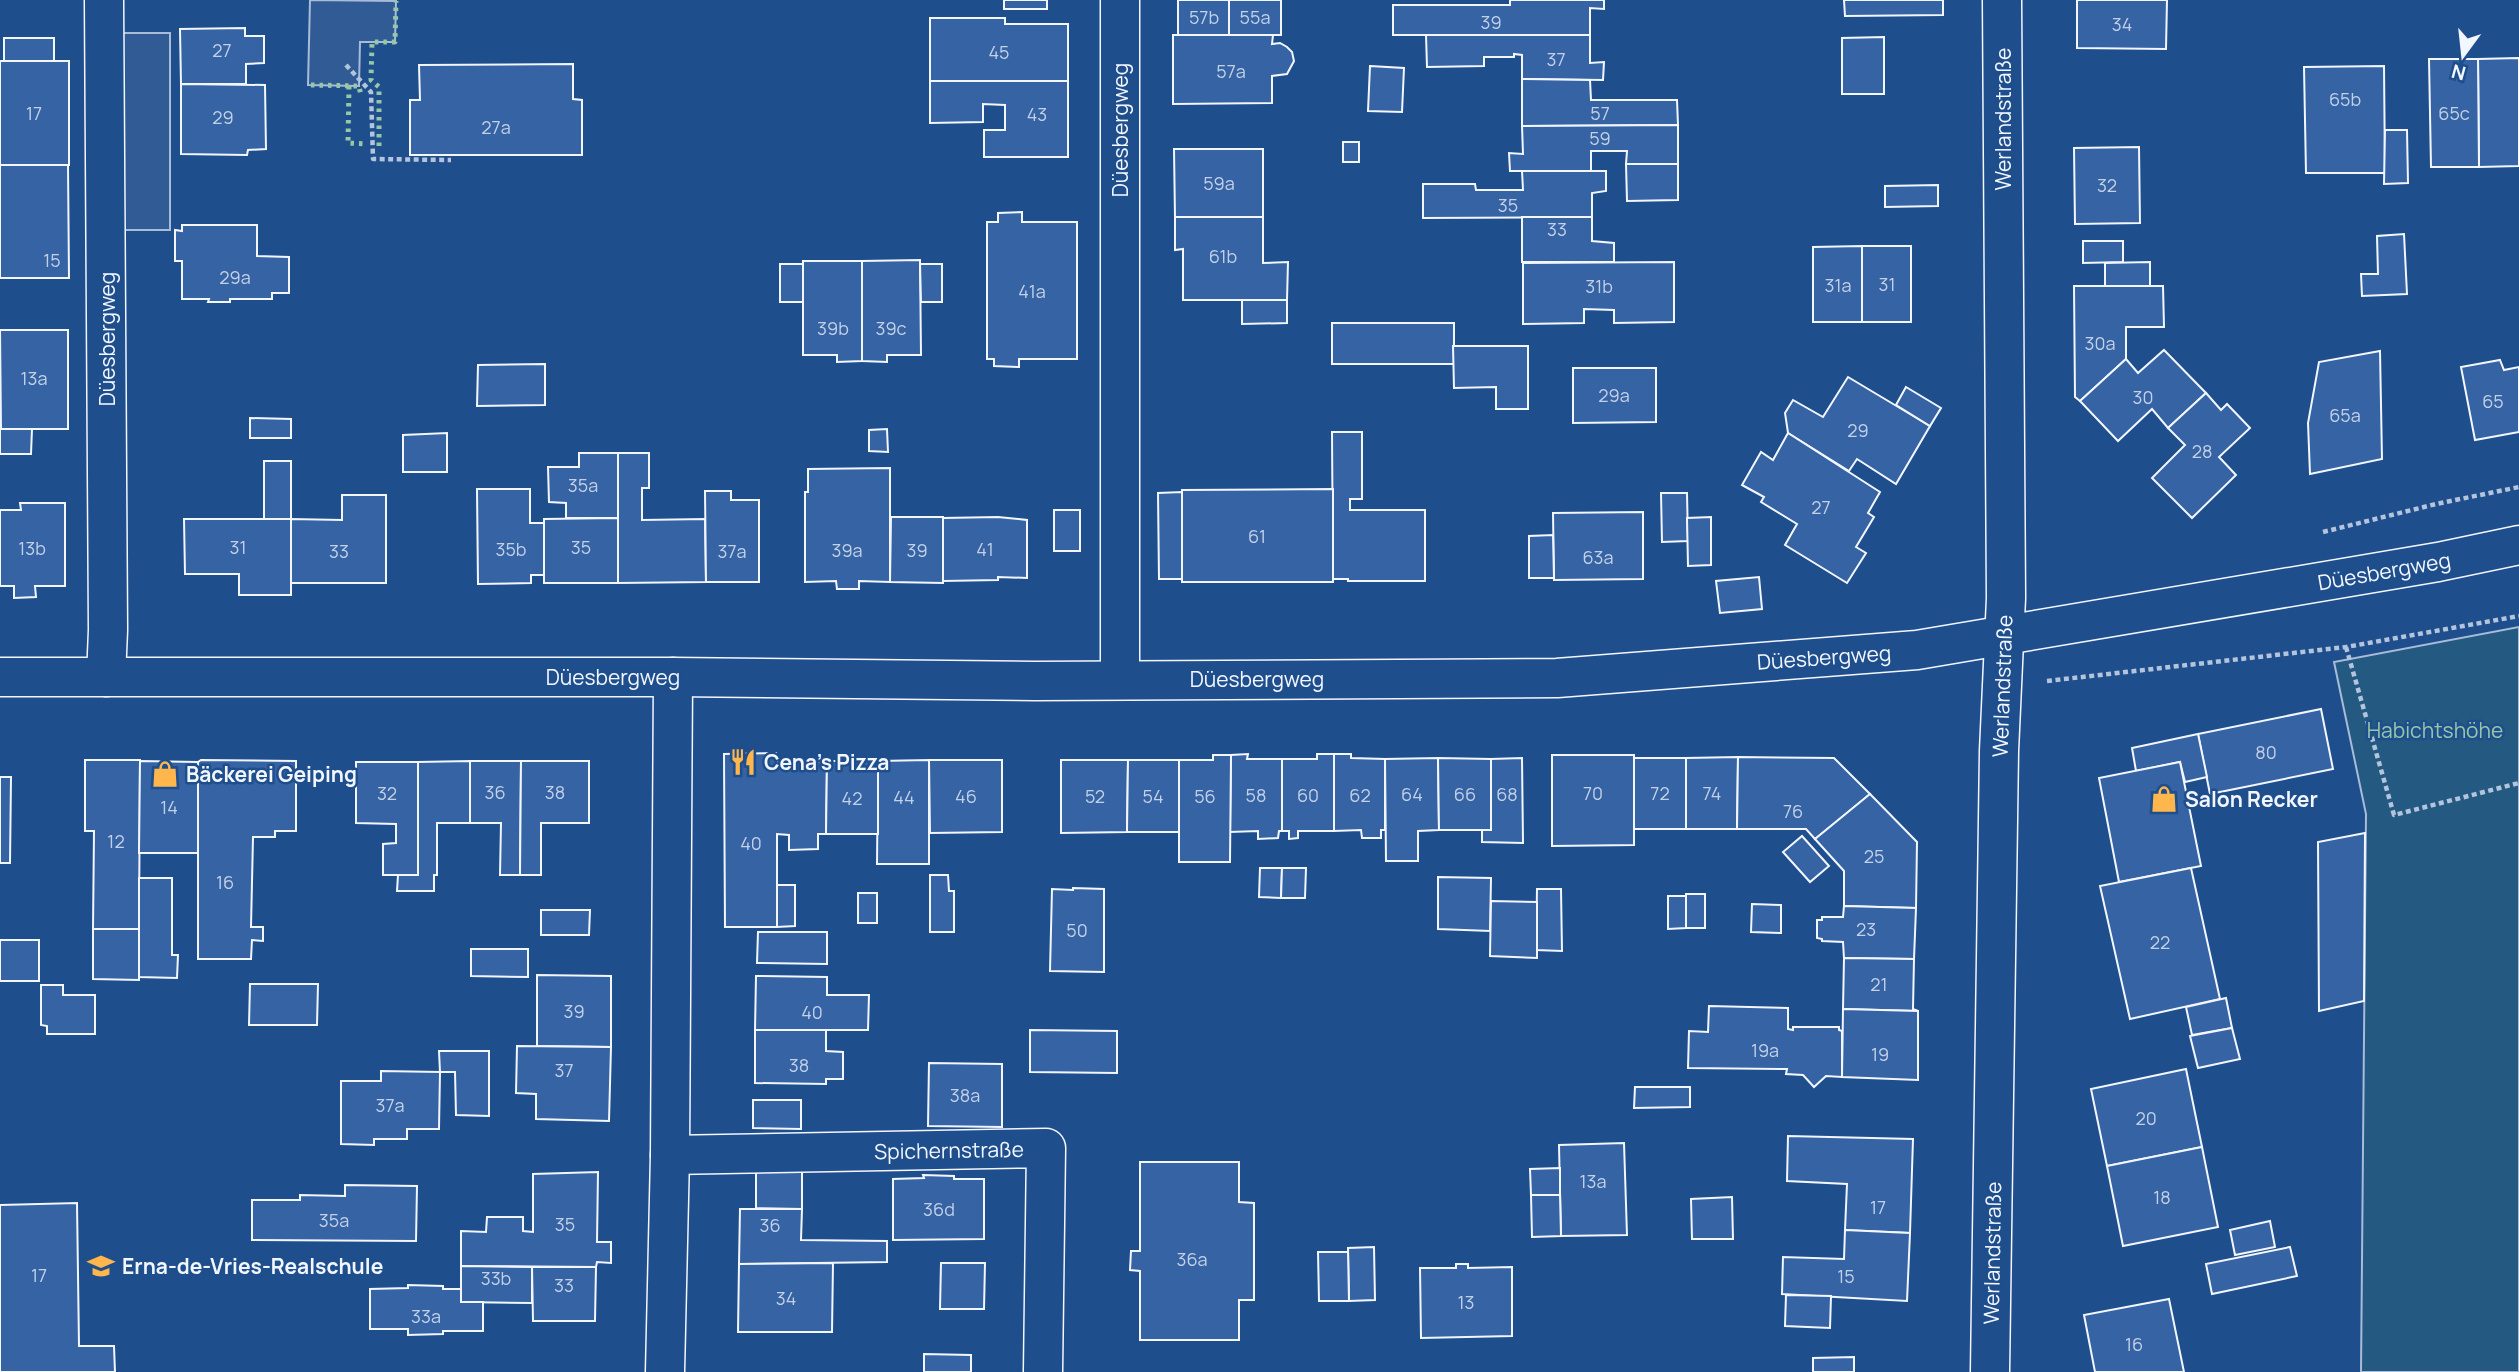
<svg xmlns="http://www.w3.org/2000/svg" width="2519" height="1372" viewBox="0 0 2519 1372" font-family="Manrope,sans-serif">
<rect width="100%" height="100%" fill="#1f4e8c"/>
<path fill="#245a82" stroke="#a8bbd7" stroke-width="2" d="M2519,627V1372H2361L2366,814L2334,662Z"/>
<g fill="#305b95" stroke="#a8bbd7" stroke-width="2">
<path d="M310,0L396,1L395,42H360L359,86L308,85Z"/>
<rect x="119" y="33" width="51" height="197"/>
</g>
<g fill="#3563a3" stroke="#f2f6ff" stroke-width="2">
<rect x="1004" y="0" width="43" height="9"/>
<rect x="1178" y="0" width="51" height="35"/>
<rect x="1229" y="0" width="52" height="35"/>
<path d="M1510,0H1604V9L1590,8V35H1393V5H1510Z"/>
<path d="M1844,0H1943V15L1845,16Z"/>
<path d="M2077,0H2167L2166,49L2077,48Z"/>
<path d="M930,18H1005V24H1068V81H930Z"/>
<path d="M245,28V36H264V63L246,64V84H181L180,29Z"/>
<path d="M1173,35H1273L1272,44L1280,43L1287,47L1292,52L1294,61L1287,74L1272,76V103L1173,104Z"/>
<path d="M1426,35H1590V63L1604,62L1603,80L1522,79V55L1514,54V57H1484V66L1427,67Z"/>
<path d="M1884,37V94H1842V38Z"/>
<rect x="4" y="38" width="50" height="23"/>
<path d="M2519,58V166L2479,167L2478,59Z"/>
<path d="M2429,59H2478L2479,167H2431Z"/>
<rect x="0" y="61" width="69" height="104"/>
<path d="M573,64V99L582,100V155H410V100H420L419,65Z"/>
<path d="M1370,66L1404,68L1402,112L1368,111Z"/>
<path d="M2384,66L2385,173H2306L2304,67Z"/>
<path d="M1522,79L1590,80L1591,100H1677L1678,125L1522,126Z"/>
<path d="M930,81H1068V157H984V130H1005V105L983,104V122L930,123Z"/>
<path d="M181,84L265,85L266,149L248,150L247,155L181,154Z"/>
<path d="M1678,125V164H1626L1627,151H1591V171H1510L1509,153L1523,154L1522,126Z"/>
<path d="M2385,130H2407L2408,183L2384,184Z"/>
<rect x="1343" y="142" width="16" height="20"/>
<path d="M2139,147L2140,223L2075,224L2074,148Z"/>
<path d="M1174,149H1263V217H1175Z"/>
<path d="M1626,164H1678V200L1627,201Z"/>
<path d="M0,165H68L69,278H0Z"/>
<path d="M1522,171H1606V191L1592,193V217L1423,218V184H1475L1476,190H1523Z"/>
<path d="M1938,185V206L1885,207V186Z"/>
<path d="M1022,212V222H1077V359H1019V367L994,366V359H987V222H998V213Z"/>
<path d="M1175,217H1263V263L1288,262L1287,300H1183V249L1175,250Z"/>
<path d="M1522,217H1592V241L1614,243V262H1522Z"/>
<path d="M182,225H257V256L289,257V293H272V299H230V302H208L209,299H182V261H175V230L182,231Z"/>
<path d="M2404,234L2407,294L2362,296L2361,274H2378L2377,236Z"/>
<path d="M2083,241H2123V262L2083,263Z"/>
<rect x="1862" y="246" width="49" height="76"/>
<path d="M1862,246V322H1813V247Z"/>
<path d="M920,260L921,355H887V362L862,361V261Z"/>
<path d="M803,261H862V361L837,362V355H803Z"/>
<path d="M1674,262V322L1614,323V310L1584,309V323L1523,324V263Z"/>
<path d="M2150,262V286H2105V263Z"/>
<rect x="780" y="264" width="23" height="38"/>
<path d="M920,264H942V302H921Z"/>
<path d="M2074,286H2163L2164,327H2126V359L2080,401L2075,397Z"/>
<path d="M1242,300H1287V323L1242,324Z"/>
<rect x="1332" y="323" width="122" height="41"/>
<path d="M0,330H68V429H1Z"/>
<path d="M1453,346H1528V409H1496V387L1454,388Z"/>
<path d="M2164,350L2206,393L2168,428L2152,409L2118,441L2080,401L2126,359L2138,373Z"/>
<path d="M2380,351L2382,459L2310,474L2308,423L2319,362Z"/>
<path d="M2500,360L2504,370L2519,367V432L2475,440L2461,367Z"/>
<path d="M545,364V405L477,406L478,365Z"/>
<path d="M1573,368H1656V422L1573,423Z"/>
<path d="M1848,377L1930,426L1896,484L1857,459L1849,471L1788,433L1785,413L1793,400L1823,417Z"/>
<path d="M1906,387L1941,408L1930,426L1896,405Z"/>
<path d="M2206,393L2221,410L2227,404L2250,428L2219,457L2236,475L2192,518L2152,478L2185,445L2168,428Z"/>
<path d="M250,418L291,419V438H250Z"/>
<path d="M0,426L1,429H32L31,454H0Z"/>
<path d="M887,429L888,452L869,451V430Z"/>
<path d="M1332,432H1362V499H1350V510H1425V581H1348V579H1333Z"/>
<path d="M447,433V472H403V435Z"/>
<path d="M1788,433L1880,492L1868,513L1874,517L1856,547L1866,553L1847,583L1785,545L1797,524L1761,502L1764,497L1742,485L1761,452L1773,460Z"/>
<path d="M579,453H618V518H566V503L549,502L548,467H579Z"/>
<path d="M618,453H649V488H642V520L705,519L706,582L618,583Z"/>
<path d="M264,461H291V519L264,520Z"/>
<path d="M890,468V582L859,581V589H837L836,581L805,582V492H808V469Z"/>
<path d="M477,489H530V523H544V575H531V583L478,584Z"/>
<path d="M1333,489V582H1182V490Z"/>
<path d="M705,491H731V500H759V582H706Z"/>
<path d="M1182,492V579H1159L1158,493Z"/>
<path d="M1661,493H1687L1688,541L1662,542Z"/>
<path d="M342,495H386V583H291V519L342,520Z"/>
<path d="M20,503H65V586H35L36,597L14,598V586H0V510H21Z"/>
<rect x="1054" y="510" width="26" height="41"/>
<path d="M1643,512V579L1554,580L1553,513Z"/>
<path d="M891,517H943V583L890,582Z"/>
<path d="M998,517L1027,520V578L998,577V580L943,581V518Z"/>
<path d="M1711,517V565L1688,566L1687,518Z"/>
<path d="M618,518V583H544V519Z"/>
<path d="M184,519H291V595H239V574H185Z"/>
<path d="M1553,535L1554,578H1529V536Z"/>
<path d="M1759,577L1762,609L1720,613L1716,581Z"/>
<path d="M2321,709L2333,769L2210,794L2198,734Z"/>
<path d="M2198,734L2207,777L2185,782L2180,762L2136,771L2132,748Z"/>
<path d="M776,753L777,762L827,761L826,834H818V849L789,850V835L777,834V927H725L724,754Z"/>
<path d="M1248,754L1247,759H1282V831H1279L1278,838L1258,839V831L1230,832L1231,755Z"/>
<path d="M1317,754H1334V831H1298V838L1289,839V831H1282V759H1317Z"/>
<path d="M1334,754H1351V758L1385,759V830H1381V838H1362L1361,830L1334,831Z"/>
<path d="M1213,755H1231L1230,862H1179V760H1213Z"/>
<path d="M1552,755H1634V845L1552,846Z"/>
<path d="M1738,757L1737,829H1686V758Z"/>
<path d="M1738,757L1834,758L1870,794L1815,839L1806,829H1737Z"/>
<path d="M1438,758L1439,830L1418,831V861H1386L1385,759Z"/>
<path d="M1438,758L1491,759V830H1439Z"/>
<path d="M1522,758L1523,843L1482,842V830H1491V759Z"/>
<rect x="1634" y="758" width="52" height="71"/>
<path d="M85,760H140L139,929H93L94,831H85Z"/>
<path d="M201,760L296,761V831H275V837H253L251,927H263V941L252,940L251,959H198V762Z"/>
<path d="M929,760V864H877L878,761Z"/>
<path d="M929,760H1002V832L930,833Z"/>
<path d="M1061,760H1128L1127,832L1061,833Z"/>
<path d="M1128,760H1179V832H1127Z"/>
<path d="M140,761L198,762V853H139Z"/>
<path d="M470,761V823H437V875H434V891H397L398,875H418V762Z"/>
<path d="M470,761H521L520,875H500L501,823H470Z"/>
<path d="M521,761H589V823H541V875H520Z"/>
<path d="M827,761H878V834H826Z"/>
<path d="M356,762H418V875H383V844L396,843V824L356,823Z"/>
<path d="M2180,762L2201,866L2119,882L2099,778Z"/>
<path d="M0,777H11L10,863H0Z"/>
<path d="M1870,794L1917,842L1916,908L1844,906V871L1815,839Z"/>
<path d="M2365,833L2364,1001L2319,1011L2318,842Z"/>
<path d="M1802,836L1829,866L1810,882L1783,852Z"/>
<path d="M1260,868H1282L1281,898L1259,897Z"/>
<path d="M1282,868H1306L1305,898H1281Z"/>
<path d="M2191,868L2220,999L2130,1019L2100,886Z"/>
<path d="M930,875H948L949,891H954V932H930Z"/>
<path d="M1438,877L1491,878L1490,931L1438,929Z"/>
<path d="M139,878H172V955H178L177,978L139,977Z"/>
<path d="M777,885H795V926L777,927Z"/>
<path d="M1073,888L1104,889V972L1050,971L1052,889L1073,890Z"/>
<path d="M1537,889H1561L1562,951L1536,950Z"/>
<rect x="858" y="893" width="19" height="30"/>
<rect x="1686" y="894" width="19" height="34"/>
<path d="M1668,896H1686V928L1668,929Z"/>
<path d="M1491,901L1537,902V958L1490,956Z"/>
<path d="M1752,904L1781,905V933L1751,932Z"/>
<path d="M1844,906L1916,908L1914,959L1844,958L1843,942L1822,941V939L1817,938V920H1822V917H1843Z"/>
<path d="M541,910H590L589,935H541Z"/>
<path d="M93,929H139V980L93,979Z"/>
<path d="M758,932H827V964L757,963Z"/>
<rect x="0" y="940" width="39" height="41"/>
<path d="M471,949H528V977L471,976Z"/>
<path d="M1844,958L1914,959L1913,1009L1918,1011L1843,1009Z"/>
<path d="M537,975L611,976V1047L537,1046Z"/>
<path d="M756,976L827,977V995H869L868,1030H755Z"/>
<path d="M250,984H318L317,1025H249Z"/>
<path d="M41,985H63V995H95V1034H47V1026L41,1025Z"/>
<path d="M2226,998L2232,1028L2192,1035L2186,1007Z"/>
<path d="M1709,1006L1788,1008V1029L1793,1030V1027H1839V1030L1842,1031V1077L1826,1076L1814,1087L1803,1075L1786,1074L1787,1069L1688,1068L1689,1031L1708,1032Z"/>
<path d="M1843,1009L1918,1011V1080L1842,1077Z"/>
<path d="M2232,1028L2240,1059L2198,1068L2190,1036Z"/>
<path d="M755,1030H826V1051L843,1052V1079H826V1084L755,1083Z"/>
<path d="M1030,1030L1117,1031V1073L1030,1072Z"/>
<path d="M517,1046L611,1047L609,1121L536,1119V1094L516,1093Z"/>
<path d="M439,1051H489V1116L456,1115L455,1072H440Z"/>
<path d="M929,1063L1002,1064V1127L928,1126Z"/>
<path d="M2186,1069L2202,1147L2107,1166L2091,1089Z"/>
<path d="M381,1071L440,1072L439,1129H407V1139H374V1145L341,1144V1081H381Z"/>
<path d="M1635,1087H1690V1107L1634,1108Z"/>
<path d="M753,1100H801V1129L753,1128Z"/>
<path d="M1788,1136L1913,1139L1910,1233L1845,1230L1847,1184L1787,1181Z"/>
<path d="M1624,1143L1627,1235L1561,1236L1559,1145Z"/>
<path d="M2202,1147L2218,1227L2123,1246L2107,1166Z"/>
<path d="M1140,1162H1239V1202L1254,1203V1300H1239V1340H1140V1271L1130,1270L1131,1251H1140Z"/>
<path d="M802,1167V1209L756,1208V1168Z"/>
<path d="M1560,1168V1195H1531L1530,1169Z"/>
<path d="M598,1172L597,1242H611V1263L597,1262L596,1267L461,1266V1231L486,1232L487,1217H523V1231L533,1232V1174Z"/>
<path d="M923,1175L954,1176V1179H984V1239L893,1240V1179L924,1178Z"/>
<path d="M345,1185L417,1186L416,1241L252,1240V1200H300V1195L345,1196Z"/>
<path d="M1531,1195H1560L1561,1236L1532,1237Z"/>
<path d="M1732,1197L1733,1239H1692L1691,1199Z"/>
<path d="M77,1203L79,1346H114L115,1372H0V1205Z"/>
<path d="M740,1209H802L801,1240L887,1241V1262L739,1264Z"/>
<path d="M2270,1221L2275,1247L2235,1255L2230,1230Z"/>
<path d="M1845,1230L1910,1233L1907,1301L1782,1294L1783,1257L1844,1259Z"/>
<path d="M1374,1247L1375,1300L1349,1301L1348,1248Z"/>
<path d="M2290,1247L2297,1276L2212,1294L2206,1264Z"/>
<path d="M1318,1252H1348L1349,1301H1319Z"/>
<path d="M833,1263L832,1332H738L739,1264Z"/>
<path d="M941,1263H985L984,1309H940Z"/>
<path d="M1456,1264H1468V1268L1512,1267V1336L1421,1338L1420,1268H1456Z"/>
<path d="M461,1266L532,1267V1303L461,1302Z"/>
<path d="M532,1267H596L595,1321H533Z"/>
<path d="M408,1285L443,1286V1289H461V1302H483V1331H443V1334L408,1335V1329H370V1289L408,1288Z"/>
<path d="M1786,1295L1831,1296L1830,1328L1785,1326Z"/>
<path d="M2169,1299L2184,1372H2095L2084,1315Z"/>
<path d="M924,1354L971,1355V1372H924Z"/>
<path d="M1854,1357V1372H1813V1358Z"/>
</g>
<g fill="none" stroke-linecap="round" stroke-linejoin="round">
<defs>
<g id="minor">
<path d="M104,0L108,630L106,677"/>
<path d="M0,677H673L1035,681L1557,678L1917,650L2438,562L2519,545"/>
<path d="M1120,680V0"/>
<path d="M670,1155L1046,1148L1043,1372"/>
<path d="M665,1372L670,1155L673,677"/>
<path d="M1990,1372L1999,751L2006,598L2002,0"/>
</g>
</defs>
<use href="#minor" stroke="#f2f6ff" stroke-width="41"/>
<g stroke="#b3c4dc" stroke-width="4.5" stroke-dasharray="5 3.5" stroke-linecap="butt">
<path d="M346,65L371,92L373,159L451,160"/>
<path d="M2323,532L2436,504L2519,487"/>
<path d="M2346,647L2394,815L2519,783"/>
<path d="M2047,681L2346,647L2519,616"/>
</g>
<use href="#minor" stroke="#1f4e8c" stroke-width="38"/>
<g stroke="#97c8a6" stroke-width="5" stroke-dasharray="3.5 5" stroke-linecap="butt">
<path d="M311,85L359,86L361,96"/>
<path d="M349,86L348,143L366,144"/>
<path d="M379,146V87L371,80L372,42H395L396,1"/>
</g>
</g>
<defs>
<symbol id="restaurant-bare" viewBox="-9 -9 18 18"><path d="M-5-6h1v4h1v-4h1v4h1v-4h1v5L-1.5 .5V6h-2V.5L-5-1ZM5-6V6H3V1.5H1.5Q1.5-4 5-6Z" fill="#ffb74d" stroke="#1f4e8c" stroke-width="2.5" paint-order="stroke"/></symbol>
<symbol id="shop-bare" viewBox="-9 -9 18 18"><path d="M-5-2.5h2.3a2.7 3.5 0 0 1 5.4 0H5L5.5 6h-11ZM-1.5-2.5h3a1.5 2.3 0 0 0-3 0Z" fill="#ffb74d" stroke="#1f4e8c" stroke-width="2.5" paint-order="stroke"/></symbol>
<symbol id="school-bare" viewBox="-9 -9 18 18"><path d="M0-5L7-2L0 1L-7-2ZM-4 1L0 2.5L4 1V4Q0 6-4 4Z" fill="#ffb74d" stroke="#1f4e8c" stroke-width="2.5" paint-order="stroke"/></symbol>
</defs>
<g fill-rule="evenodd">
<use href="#restaurant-bare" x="724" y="743" width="38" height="38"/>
<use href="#shop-bare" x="146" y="755" width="38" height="38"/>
<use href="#shop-bare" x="2145" y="780" width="38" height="38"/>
<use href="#school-bare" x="82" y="1247" width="38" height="38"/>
</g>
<g text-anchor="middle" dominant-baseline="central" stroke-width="5" stroke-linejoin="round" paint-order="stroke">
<g font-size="18" fill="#c3d1e8">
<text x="1204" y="17">57b</text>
<text x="1255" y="17">55a</text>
<text x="1491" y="22">39</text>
<text x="2122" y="24">34</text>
<text x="222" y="50">27</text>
<text x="999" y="52">45</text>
<text x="1556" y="59">37</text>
<text x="1231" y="71">57a</text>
<text x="2345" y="99">65b</text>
<text x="34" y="113">17</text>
<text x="1600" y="113">57</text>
<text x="2454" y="113">65c</text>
<text x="1037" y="114">43</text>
<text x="223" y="117">29</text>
<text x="496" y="127">27a</text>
<text x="1600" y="138">59</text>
<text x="1219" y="183">59a</text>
<text x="2107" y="185">32</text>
<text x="1508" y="205">35</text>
<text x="1557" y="229">33</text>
<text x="1223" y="256">61b</text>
<text x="52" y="260">15</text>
<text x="235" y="277">29a</text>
<text x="1887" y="284">31</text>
<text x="1838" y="285">31a</text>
<text x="1599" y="286">31b</text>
<text x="1032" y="291">41a</text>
<text x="833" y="328">39b</text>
<text x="891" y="328">39c</text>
<text x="2100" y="343">30a</text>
<text x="34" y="378">13a</text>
<text x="1614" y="395">29a</text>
<text x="2143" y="397">30</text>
<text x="2493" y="401">65</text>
<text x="2345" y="415">65a</text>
<text x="1858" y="430">29</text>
<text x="2202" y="451">28</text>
<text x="583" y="485">35a</text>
<text x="1821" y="507">27</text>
<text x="1257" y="536">61</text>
<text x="238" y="547">31</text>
<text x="581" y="547">35</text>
<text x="32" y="548">13b</text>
<text x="511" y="549">35b</text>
<text x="985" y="549">41</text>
<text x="847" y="550">39a</text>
<text x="917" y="550">39</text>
<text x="339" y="551">33</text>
<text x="732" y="551">37a</text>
<text x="1598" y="557">63a</text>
<text x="2266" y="752">80</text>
<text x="495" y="792">36</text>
<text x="555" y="792">38</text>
<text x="387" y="793">32</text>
<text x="1593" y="793">70</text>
<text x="1660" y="793">72</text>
<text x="1712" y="793">74</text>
<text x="1412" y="794">64</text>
<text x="1465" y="794">66</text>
<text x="1507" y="794">68</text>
<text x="1256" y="795">58</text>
<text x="1308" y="795">60</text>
<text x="1360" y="795">62</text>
<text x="966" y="796">46</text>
<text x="1095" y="796">52</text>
<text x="1153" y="796">54</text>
<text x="1205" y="796">56</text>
<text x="904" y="797">44</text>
<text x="852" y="798">42</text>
<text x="169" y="807">14</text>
<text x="1793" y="811">76</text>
<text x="116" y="841">12</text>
<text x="751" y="843">40</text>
<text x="1874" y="856">25</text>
<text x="225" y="882">16</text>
<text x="1866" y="929">23</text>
<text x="1077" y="930">50</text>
<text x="2160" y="942">22</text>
<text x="1879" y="984">21</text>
<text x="574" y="1011">39</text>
<text x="812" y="1012">40</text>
<text x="1765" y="1050">19a</text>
<text x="1880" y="1054">19</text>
<text x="799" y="1065">38</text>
<text x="564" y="1070">37</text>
<text x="965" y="1095">38a</text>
<text x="390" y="1105">37a</text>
<text x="2146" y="1118">20</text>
<text x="1593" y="1181">13a</text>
<text x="2162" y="1197">18</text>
<text x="1878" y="1207">17</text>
<text x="939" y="1209">36d</text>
<text x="334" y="1220">35a</text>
<text x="565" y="1224">35</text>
<text x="770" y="1225">36</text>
<text x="1192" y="1259">36a</text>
<text x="39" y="1275">17</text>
<text x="1846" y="1276">15</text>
<text x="496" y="1278">33b</text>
<text x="564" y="1285">33</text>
<text x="786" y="1298">34</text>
<text x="1466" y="1302">13</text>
<text x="426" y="1316">33a</text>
<text x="2134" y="1344">16</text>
</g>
<g font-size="21" fill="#f2f6ff" stroke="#1f4e8c">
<text transform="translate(2003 119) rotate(-90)">Werlandstraße</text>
<text transform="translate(1120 130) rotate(-90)">Düesbergweg</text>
<text transform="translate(107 339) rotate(-90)">Düesbergweg</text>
<text transform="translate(2384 571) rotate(-10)">Düesbergweg</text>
<text transform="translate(1824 657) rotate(-4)">Düesbergweg</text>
<text x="613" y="677">Düesbergweg</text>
<text x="1257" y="679">Düesbergweg</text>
<text transform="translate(2002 686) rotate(-88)">Werlandstraße</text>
<text transform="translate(949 1150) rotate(-1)">Spichernstraße</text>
<text transform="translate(1992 1253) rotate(-89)">Werlandstraße</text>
</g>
<g font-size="21" fill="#97c8a6" stroke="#1f4e8c">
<text x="2435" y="730">Habichtshöhe</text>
</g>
<g font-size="21" font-weight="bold" fill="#f2f6ff" stroke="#1f4e8c" text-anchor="start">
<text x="764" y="762">Cena’s Pizza</text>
<text x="186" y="774">Bäckerei Geiping</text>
<text x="2185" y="799">Salon Recker</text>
<text x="122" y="1266">Erna-de-Vries-Realschule</text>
</g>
</g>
<g transform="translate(2463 56) rotate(195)" stroke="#1f4e8c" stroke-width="5" paint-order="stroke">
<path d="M0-5L12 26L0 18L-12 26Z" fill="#f2f6ff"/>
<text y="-10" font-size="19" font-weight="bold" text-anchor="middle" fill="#f2f6ff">N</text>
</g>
</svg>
